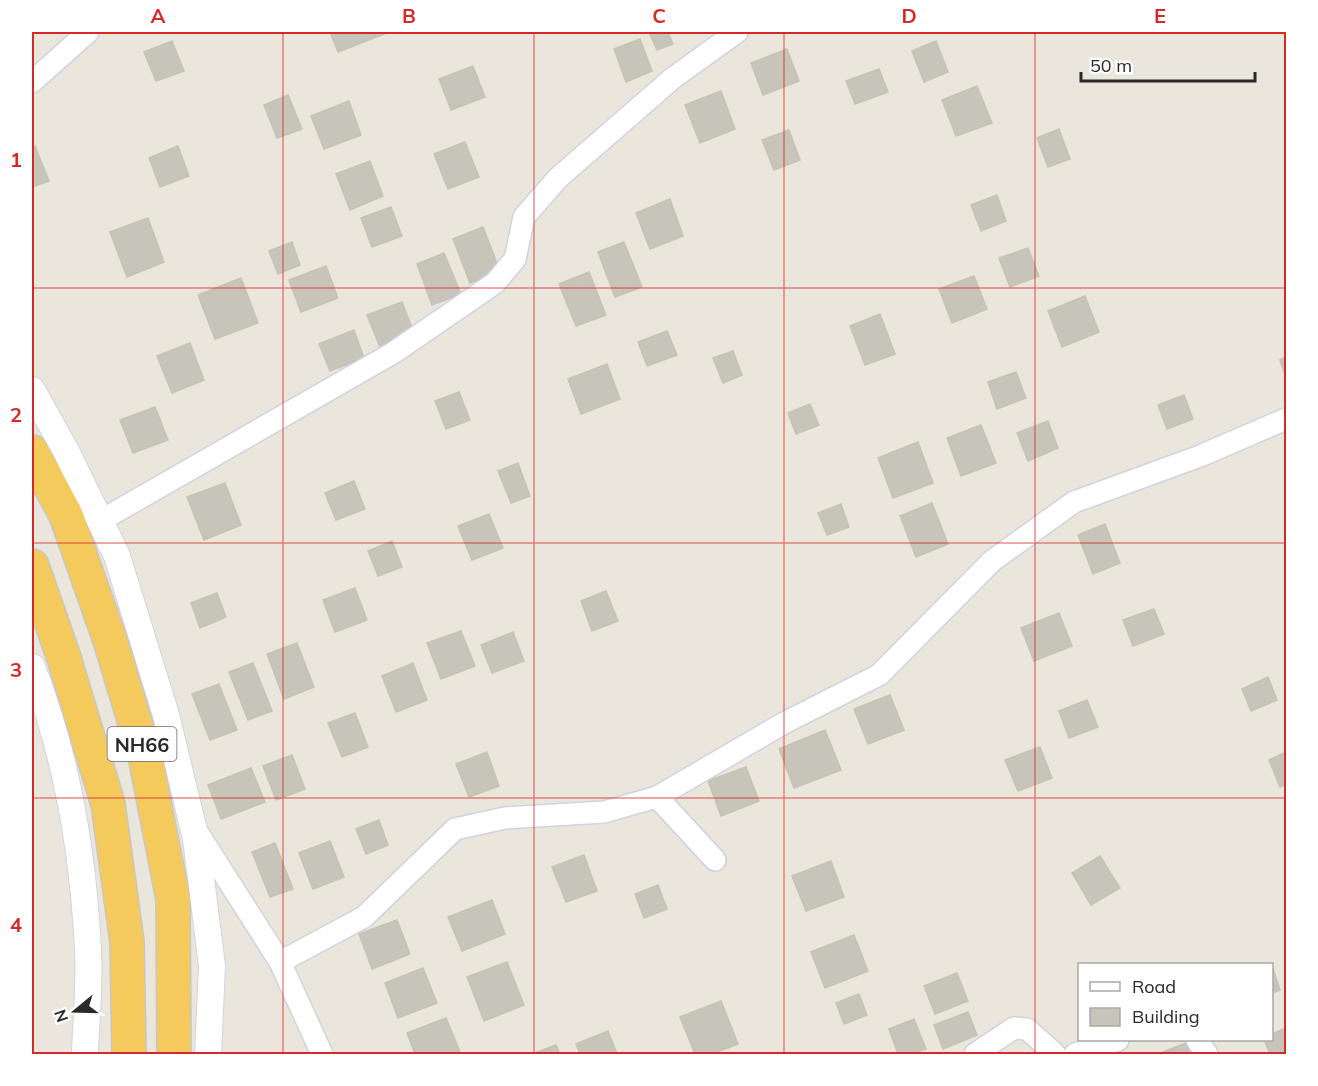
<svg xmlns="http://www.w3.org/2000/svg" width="1318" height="1086" viewBox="0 0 1318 1086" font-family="Mulish,sans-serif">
<rect width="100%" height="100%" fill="#ebe6db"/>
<g fill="#c7c4ba" stroke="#c6c3b5" stroke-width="1.5">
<path d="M330,32H383L384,34L338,52Z"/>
<path d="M649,32H668L673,44L657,50Z"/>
<path d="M640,39L652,71L626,82L614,49Z"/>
<path d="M172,41L184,71L156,81L144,52Z"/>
<path d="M936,41L948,72L924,82L912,51Z"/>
<path d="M787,49L799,81L763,95L751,63Z"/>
<path d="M473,66L485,97L451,110L439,79Z"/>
<path d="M879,69L888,92L855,104L846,81Z"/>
<path d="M977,86L992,123L956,136L942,100Z"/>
<path d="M721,91L735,129L700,143L685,105Z"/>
<path d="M288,95L302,129L277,138L264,105Z"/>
<path d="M349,101L361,135L324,149L311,116Z"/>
<path d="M1059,129L1070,159L1048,167L1037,138Z"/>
<path d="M789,130L800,160L774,170L762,140Z"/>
<path d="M465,142L479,177L448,189L434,154Z"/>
<path d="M35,146L49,181L32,187V148Z"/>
<path d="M178,146L189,176L160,187L149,158Z"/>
<path d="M370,161L383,196L350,210L336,174Z"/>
<path d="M997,195L1006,221L981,231L971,205Z"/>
<path d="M670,199L683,236L650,249L636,213Z"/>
<path d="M391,207L402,236L372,247L361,218Z"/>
<path d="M148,218L164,262L127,277L110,232Z"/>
<path d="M483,227L500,271L470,283L453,239Z"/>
<path d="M292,242L300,265L278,274L269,251Z"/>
<path d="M624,242L642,287L615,297L598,252Z"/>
<path d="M1028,248L1039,276L1010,287L999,258Z"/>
<path d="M444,253L461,294L432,305L417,264Z"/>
<path d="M326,266L338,298L301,312L289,280Z"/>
<path d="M589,272L606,315L576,326L559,284Z"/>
<path d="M974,276L987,309L952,323L939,289Z"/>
<path d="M241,278L258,323L215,339L198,295Z"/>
<path d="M1085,296L1099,332L1062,347L1048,311Z"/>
<path d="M402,302L414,333L380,347L367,315Z"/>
<path d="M880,314L895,354L865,365L850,326Z"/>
<path d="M354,330L364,358L330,371L319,344Z"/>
<path d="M667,331L677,355L647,366L638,342Z"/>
<path d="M190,343L204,380L172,393L157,356Z"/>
<path d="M733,351L742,375L723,383L713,358Z"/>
<path d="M1286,357V378L1280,360Z"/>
<path d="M607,364L620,399L581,414L568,379Z"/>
<path d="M1016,372L1026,398L997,409L988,382Z"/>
<path d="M459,392L470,420L446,429L435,401Z"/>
<path d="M1184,395L1193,419L1167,429L1158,405Z"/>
<path d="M810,404L819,425L796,434L788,413Z"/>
<path d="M155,407L168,440L133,453L120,420Z"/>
<path d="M1048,421L1058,448L1028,461L1017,433Z"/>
<path d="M981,425L996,463L961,476L947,438Z"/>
<path d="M918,442L933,483L893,498L878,458Z"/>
<path d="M518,463L530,496L511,503L498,471Z"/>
<path d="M354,481L365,509L336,520L325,493Z"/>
<path d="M225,483L241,525L204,540L187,497Z"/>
<path d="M932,503L948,544L916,557L900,516Z"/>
<path d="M841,504L849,527L827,535L818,513Z"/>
<path d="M489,514L503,548L472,560L458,526Z"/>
<path d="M1105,524L1120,563L1093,574L1078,535Z"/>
<path d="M392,541L402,567L378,576L368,551Z"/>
<path d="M355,588L367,620L335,632L323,600Z"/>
<path d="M606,591L618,621L592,631L581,601Z"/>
<path d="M217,593L226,617L200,628L191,603Z"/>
<path d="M1154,609L1164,634L1133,646L1123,620Z"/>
<path d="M1059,613L1072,646L1034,661L1021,628Z"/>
<path d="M461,631L475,666L441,679L427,643Z"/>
<path d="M513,632L524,661L492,673L481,645Z"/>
<path d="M297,643L314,687L284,699L267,654Z"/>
<path d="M253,663L272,711L248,720L229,672Z"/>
<path d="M413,663L427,700L396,712L382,676Z"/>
<path d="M1268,677L1277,700L1251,711L1242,689Z"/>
<path d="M219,684L237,730L210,740L192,694Z"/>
<path d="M890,695L904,730L868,744L854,709Z"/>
<path d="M1087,700L1098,727L1069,738L1059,711Z"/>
<path d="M355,713L368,747L342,757L328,723Z"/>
<path d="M825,730L841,770L794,788L779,749Z"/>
<path d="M1040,747L1052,778L1018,791L1005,760Z"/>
<path d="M487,752L499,786L469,797L456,764Z"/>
<path d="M1286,752V784L1280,787L1269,760Z"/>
<path d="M292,755L305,789L276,800L263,766Z"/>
<path d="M746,767L759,801L721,816L708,781Z"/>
<path d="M251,768L265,802L221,819L208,785Z"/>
<path d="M379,820L388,845L366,854L356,829Z"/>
<path d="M330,841L344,877L313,889L299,853Z"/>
<path d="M275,843L293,889L270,897L252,852Z"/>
<path d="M584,855L597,891L566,902L552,867Z"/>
<path d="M1100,856L1120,888L1091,905L1072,873Z"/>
<path d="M831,861L844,897L806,911L792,876Z"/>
<path d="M658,885L667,909L644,918L635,894Z"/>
<path d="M492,900L505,934L462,951L448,917Z"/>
<path d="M397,920L410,954L372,969L359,934Z"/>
<path d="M854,935L868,971L825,988L811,952Z"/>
<path d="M507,962L524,1005L484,1021L467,977Z"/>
<path d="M1272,966L1280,990L1272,993Z"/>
<path d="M423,968L437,1003L398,1018L385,983Z"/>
<path d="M957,973L968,1001L935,1014L924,986Z"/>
<path d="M859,994L867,1015L844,1024L836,1003Z"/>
<path d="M721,1001L738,1044L712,1054H695L680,1017Z"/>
<path d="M968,1012L977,1035L943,1049L934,1025Z"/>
<path d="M446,1018L461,1054H415L407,1033Z"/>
<path d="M914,1019L926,1049L911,1054H898L889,1029Z"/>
<path d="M1283,1029L1286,1051L1270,1054L1264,1040H1272V1034Z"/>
<path d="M608,1031L617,1054H580L576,1044Z"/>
<path d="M1186,1043L1190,1054H1164L1163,1052Z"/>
<path d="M556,1045L560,1054H532Z"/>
</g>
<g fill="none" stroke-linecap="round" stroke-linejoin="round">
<defs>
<g id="minor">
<path d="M32,82L88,32"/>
<path d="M100,521L393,353L495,283L515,259L524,217L558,178L673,78L737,32"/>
<path d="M657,797L715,860"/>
<path d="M196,830L280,962L322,1054"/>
<path d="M280,962L364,917L455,829L505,818L604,812L657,797L784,723L879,675L992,561L1074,502L1200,456L1286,419"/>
<path d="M1197,1040L1207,1054"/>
<path d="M975,1054L1014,1028L1027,1029L1055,1054"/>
<path d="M1075,1054L1118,1040"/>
</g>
<g id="tertiary">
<path d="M32,390L66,451L117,556L166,715L196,839L212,966L208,1054"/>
<path d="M32,667C67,756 83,853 88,949C90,984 86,1020 85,1054"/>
</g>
<g id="trunk">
<path d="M32,452L66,515L110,640L145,756L173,899L174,1054"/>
<path d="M32,566L64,658L108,804L127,942L129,1054"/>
</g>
</defs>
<use href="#minor" stroke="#d1d2e2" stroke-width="24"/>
<use href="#tertiary" stroke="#d1d2e2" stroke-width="28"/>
<use href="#trunk" stroke="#c7c7c7" stroke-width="36"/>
<use href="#minor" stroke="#fff" stroke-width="21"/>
<use href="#tertiary" stroke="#fff" stroke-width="26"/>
<use href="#trunk" stroke="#f4ca5c" stroke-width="33"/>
</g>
<path fill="none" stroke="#d62828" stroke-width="1.5" stroke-opacity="0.55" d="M283,32V1054M534,32V1054M784,32V1054M1035,32V1054M32,288H1286M32,543H1286M32,798H1286"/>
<g text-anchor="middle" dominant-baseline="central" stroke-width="4.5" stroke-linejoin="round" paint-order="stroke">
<rect fill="#fff" stroke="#696969" stroke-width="1.5" x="107.5" y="727" width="69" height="34" rx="4.5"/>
<g font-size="20" font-weight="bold" fill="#292929">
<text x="142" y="744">NH66</text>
</g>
</g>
<rect width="1318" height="1086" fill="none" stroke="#ffffff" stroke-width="66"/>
<rect x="1078" y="963" width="195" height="78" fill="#ffffff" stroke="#a9a9a9" stroke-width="1.5"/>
<rect x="1090" y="982" width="30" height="9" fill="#ffffff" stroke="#a9a9a9" stroke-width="1.5"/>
<text x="1132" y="993" font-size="18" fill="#292929">Road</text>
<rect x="1090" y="1008" width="30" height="18" fill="#c7c4ba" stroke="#a9a9a9" stroke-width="1.5"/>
<text x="1132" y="1023" font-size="18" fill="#292929">Building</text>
<g transform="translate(75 1011) rotate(251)" stroke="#ffffff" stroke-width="4.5" paint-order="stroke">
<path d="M0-4.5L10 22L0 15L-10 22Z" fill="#292929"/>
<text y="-9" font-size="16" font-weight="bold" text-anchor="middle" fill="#292929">N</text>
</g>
<path d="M1081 72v9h174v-9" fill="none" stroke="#292929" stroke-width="3"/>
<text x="1090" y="72" font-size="18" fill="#292929" stroke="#ffffff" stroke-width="4.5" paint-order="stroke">50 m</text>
<rect x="33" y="33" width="1252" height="1020" fill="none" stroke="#d62828" stroke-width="2"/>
<g font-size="20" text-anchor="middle" font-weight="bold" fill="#d62828">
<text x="158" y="23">A</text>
<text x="409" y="23">B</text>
<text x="659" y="23">C</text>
<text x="909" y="23">D</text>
<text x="1160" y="23">E</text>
<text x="16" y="167">1</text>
<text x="16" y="422">2</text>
<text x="16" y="677">3</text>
<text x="16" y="932">4</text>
</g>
</svg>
